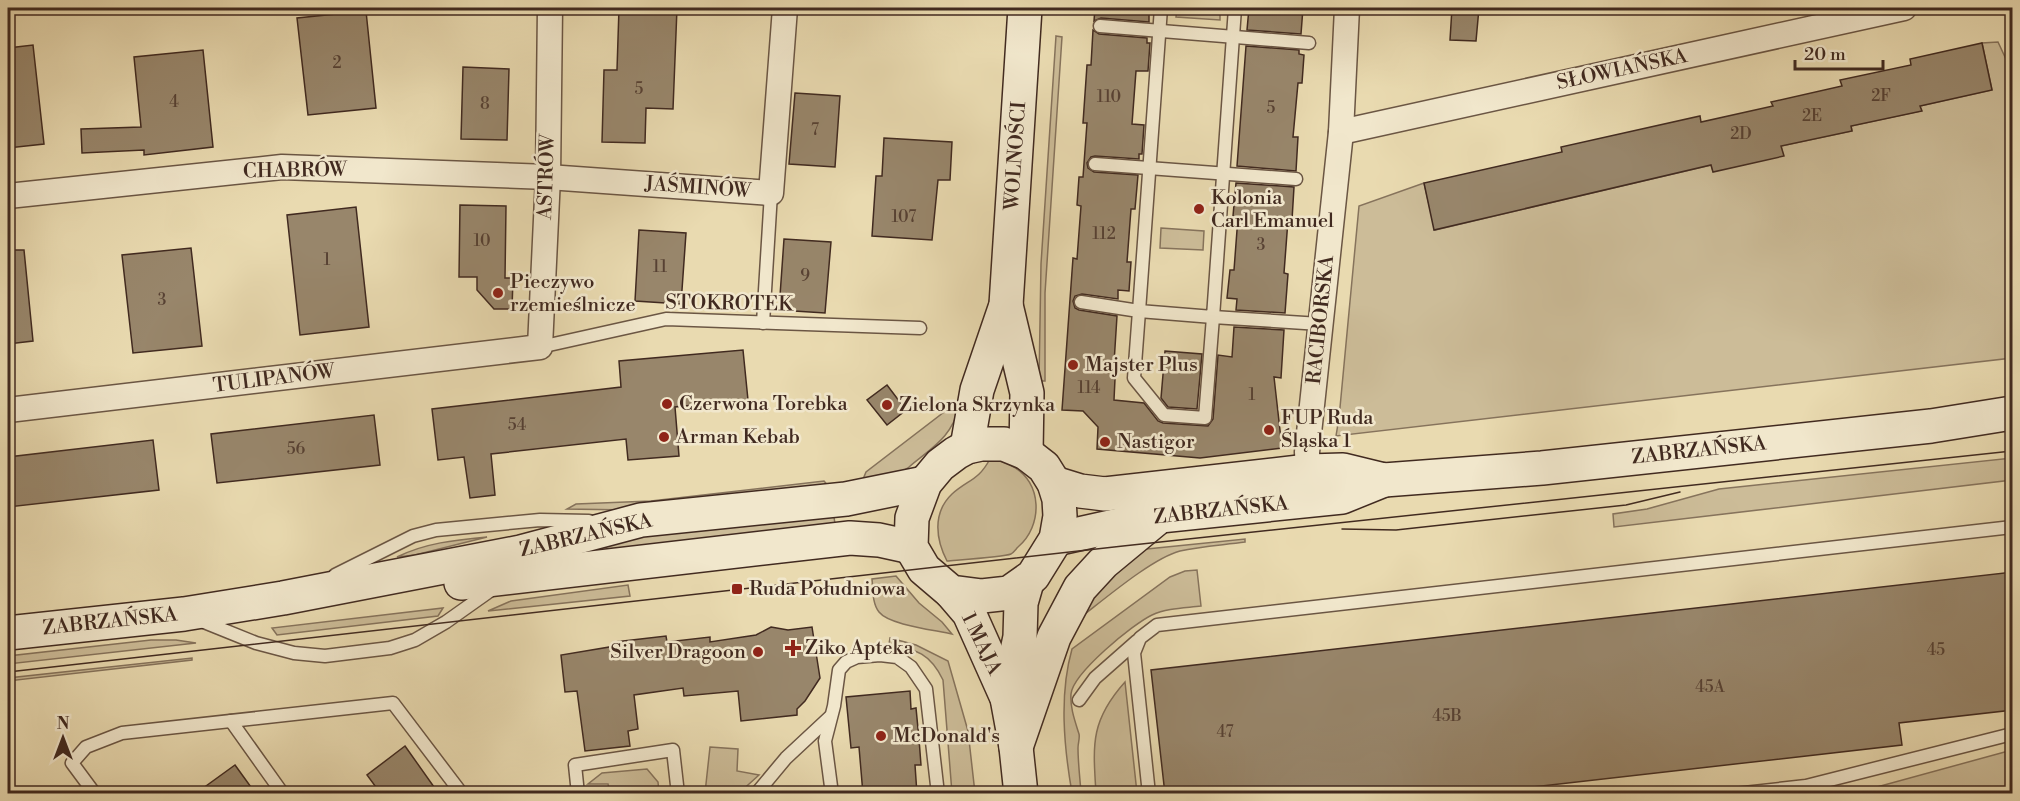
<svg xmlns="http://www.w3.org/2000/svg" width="2020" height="801" viewBox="0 0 2020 801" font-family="'Libre Bodoni',serif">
<rect width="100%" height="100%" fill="#e9dab0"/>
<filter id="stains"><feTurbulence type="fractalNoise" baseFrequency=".00333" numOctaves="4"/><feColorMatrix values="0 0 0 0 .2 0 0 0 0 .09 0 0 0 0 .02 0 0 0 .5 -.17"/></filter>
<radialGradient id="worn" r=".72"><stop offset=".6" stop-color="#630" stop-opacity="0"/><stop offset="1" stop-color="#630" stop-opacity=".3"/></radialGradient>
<g fill="#ccbc98" stroke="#86735c" stroke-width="1.5">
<path d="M1177,8H1220V20L1176,17Z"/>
<path d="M1056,36L1062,37L1045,293V381H1039L1041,264Z"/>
<path d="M1998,42L2012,72V358L1336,436L1339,418L1359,206L1424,183L1435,230L1711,165L1713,171L1783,155L1781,146L1852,131L1851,126L1921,111L1920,106L1992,90L1982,43Z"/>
<path d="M1161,228L1204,231L1203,250L1160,248Z"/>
<path d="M960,405C951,438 934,446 909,467L903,471L861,484L866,472L952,406Z"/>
<path d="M2012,458V480L1614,527L1613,514L1647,509L1719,489Z"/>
<path d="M990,459C998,459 1005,462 1012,466C1043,482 1043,526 1018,547C1016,549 1014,552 1011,554C1004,557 958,560 947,561C936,540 932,513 952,494C969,479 978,481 990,459Z"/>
<path d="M824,481L830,488L630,510L567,509L576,504L651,501Z"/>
<path d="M833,511L836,530L524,563L625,537Z"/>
<path d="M487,537L415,555L397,557C425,543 455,540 487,537Z"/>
<path d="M1245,539V542C1224,545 1201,546 1180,551C1150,559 1099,604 1072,624L1080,608L1137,550Z"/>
<path d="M1197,570L1201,606C1185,608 1167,608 1152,615C1133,624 1073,673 1071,694C1070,708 1075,721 1079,734C1080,738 1078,743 1078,748C1078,763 1080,778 1081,793H1072C1064,747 1059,695 1072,649L1170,577L1185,571Z"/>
<path d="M896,576L919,603L942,622L952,634C935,630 889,625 879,612C872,603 873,589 872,579Z"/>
<path d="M628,585L630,596L488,611L511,601Z"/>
<path d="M443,608L438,616L277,635L272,628Z"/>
<path d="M890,638L916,645L948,661L968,731L975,793H952L943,680C930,653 917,650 889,644Z"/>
<path d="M151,640H176L196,643L8,664V656Z"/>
<path d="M192,658V660L8,681V678Z"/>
<path d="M1125,682L1137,793H1096C1093,745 1090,721 1125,682Z"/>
<path d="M710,747L738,749L737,771L759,775L739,793H705Z"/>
<path d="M2012,750V793H1855Z"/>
<path d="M647,769L658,782L659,793H610L608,784H588L602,773Z"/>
</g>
<g fill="#98866b" stroke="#412a20" stroke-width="1.5">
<path d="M619,8H677L673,109L646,108L645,143L602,142L604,70H617Z"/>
<path d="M1095,8H1149V22L1101,18L1094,21Z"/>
<path d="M1249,8H1303L1301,34L1247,30Z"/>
<path d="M1452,8H1479L1476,41L1450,40Z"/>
<path d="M366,11L376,108L308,115L297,18Z"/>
<path d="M1093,30L1099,34L1147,38V43H1150L1148,71H1136L1132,124L1144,125L1142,154H1139V159L1095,156L1091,157L1087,163L1088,168L1094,172L1138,175L1135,209H1131L1127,262H1131L1129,291L1118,290V299L1082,294L1075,296L1073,301L1075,308L1079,310L1117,316L1113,379H1115L1114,400L1144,403L1158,421L1163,423L1208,426L1213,419L1218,355L1232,357L1234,327L1284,330L1281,378L1274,377L1282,448L1200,458L1097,449L1098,427L1083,411L1062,410L1073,258L1077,259L1081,206L1077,205L1079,177H1083L1087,123H1083L1087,65H1091Z"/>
<path d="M1982,43L1992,90L1920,106L1922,111L1851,126L1852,131L1781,146L1784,156L1713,172L1711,165L1434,230L1424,183L1562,152L1561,147L1700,116L1701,122L1773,106L1771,102L1842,86L1840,80L1911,65L1910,59Z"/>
<path d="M33,45L44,144L8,148V48Z"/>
<path d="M1246,46L1299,50V54L1304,55L1302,83H1298L1293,137H1298L1296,171L1237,166Z"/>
<path d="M203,50L213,147L144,155V150L82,153L81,129L141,127L134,57Z"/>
<path d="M463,67L509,69L507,140L461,139Z"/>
<path d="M795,93L840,96L835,167L789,164Z"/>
<path d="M884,138L952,142L950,180H938L932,240L872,236L876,176H882Z"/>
<path d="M1236,183L1294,187L1292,220H1288L1284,273L1288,274L1285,313L1236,310L1237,299L1227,298L1230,270H1234L1238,217L1233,216Z"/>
<path d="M460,205L506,206L505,278H513L512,309H494L477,290V277H459Z"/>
<path d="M356,207L369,327L300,335L287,215Z"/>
<path d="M639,230L686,233L681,304L635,301Z"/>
<path d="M784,239L831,242L825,313L779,310Z"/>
<path d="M191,248L202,346L133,353L122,255Z"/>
<path d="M8,250H24L33,341L8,344Z"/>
<path d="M743,350L748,400L675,407L679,456L628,460L626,439L491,454L495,495L470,498L464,457L438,460L432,409L621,387L619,361Z"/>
<path d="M1165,351L1202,354L1197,409L1168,407L1161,398Z"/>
<path d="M887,385L906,410L887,425L867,400Z"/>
<path d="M374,415L380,465L217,483L211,434Z"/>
<path d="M153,440L159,490L8,507V457Z"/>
<path d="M2013,572V710L1899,723L1902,745L1472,794H1165L1151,670Z"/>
<path d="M771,627L788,630L812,627L820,678L805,701L797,709V715L741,721L738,691L684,696L683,688L634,695L638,729L628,731L630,746L585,751L577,691L565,692L561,655L615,646V642L666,636L667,642L710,637V642L756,635Z"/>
<path d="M910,691L911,709L916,708L919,739L921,765H915L917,794H863L859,747L851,748L846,697Z"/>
<path d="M405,746L439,794H381L367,775Z"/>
<path d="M235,765L256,794H195Z"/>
</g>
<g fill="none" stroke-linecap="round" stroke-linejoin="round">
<defs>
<g id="lane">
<path d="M1161,8L1139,311L1213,317L1235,8"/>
<path d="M1100,26L1309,43"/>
<path d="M1095,164L1296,179"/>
<path d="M1081,302L1139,311L1134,378L1164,415L1205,418L1213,317L1320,324"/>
<path d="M763,323L771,193"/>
<path d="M540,347L666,319L920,328"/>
<path d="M335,575L413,536L436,530L540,520L589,521"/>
<path d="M199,620L256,643L294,653L325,656L390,648L415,640L446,622L494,588"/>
<path d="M1079,700L1095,678L1137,641"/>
<path d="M231,721L283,794"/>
<path d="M95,794L72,763L86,747L122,733L393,703L462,794"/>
<path d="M578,794L575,765L673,750L678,794"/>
<path d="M756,794L786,758L830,717"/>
<path d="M832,794L825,741L834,706L839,670L846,662L857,657L880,655L897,657L911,667L926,689L938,794"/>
<path d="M1149,794L1134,653L1140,638L1157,625L2012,527"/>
<path d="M1735,794L1806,786L2012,734"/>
</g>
<g id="street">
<path d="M1341,132L1904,8"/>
<path d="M8,196L282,167L548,177L771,193L785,8"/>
<path d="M8,410L540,347L548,177L550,8"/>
<path d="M1308,471L1307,452L1341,132L1347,8"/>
</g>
<g id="secondary">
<path d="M1006,305L1027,393L1026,453"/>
<path d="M981,444H1004L1026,453L1044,467L1054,483L1059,499L1060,516L1056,539L1033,576L1009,593L982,596L951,592L924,569L911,547L912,518L925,483L940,465L956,453L967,447Z"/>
<path d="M967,447L977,390L1006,305L1025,8"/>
<path d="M1054,483L1080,491L1105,494L1308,471L1343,470L1384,480L1542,468L1931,426L2012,413"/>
<path d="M1056,539L1160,516L1342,497L1384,480"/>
<path d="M461,583L850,538L879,540L911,547"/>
<path d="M951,592L969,613L1007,698L1016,747L1021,794"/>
<path d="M8,633L184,614L283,598L521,552L641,520L846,499L925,483"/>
<path d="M1007,698L1020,637L1021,603L1027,582"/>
<path d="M1016,747L1054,637L1080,588L1103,563L1155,520"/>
</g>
</defs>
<use href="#lane" stroke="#6b5644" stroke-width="15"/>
<use href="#street" stroke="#6b5644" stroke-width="27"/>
<use href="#secondary" stroke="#412a20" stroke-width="36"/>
<use href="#lane" stroke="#f1e7cc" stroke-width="12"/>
<use href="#street" stroke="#f1e7cc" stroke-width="24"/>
<use href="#secondary" stroke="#f1e7cc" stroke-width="33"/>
<g stroke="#412a20" stroke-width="1.5">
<path d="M1342,529L1396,530L1626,505L1680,492"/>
<path d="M8,672L1123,546L2012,451"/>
</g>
</g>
<g fill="#8f2418" stroke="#f1e7cc" stroke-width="2">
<circle cx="1199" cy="209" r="6"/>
<circle cx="498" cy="293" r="6"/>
<circle cx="1073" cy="365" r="6"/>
<circle cx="667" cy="404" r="6"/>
<circle cx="887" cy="405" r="6"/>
<circle cx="1269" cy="430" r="6"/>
<circle cx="664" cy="437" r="6"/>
<circle cx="1105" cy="442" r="6"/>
<rect x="731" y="583" width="12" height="12" rx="3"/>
<path d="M790 639h6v6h6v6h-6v6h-6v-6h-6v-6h6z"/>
<circle cx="758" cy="652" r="6"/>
<circle cx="881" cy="736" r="6"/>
</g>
<g text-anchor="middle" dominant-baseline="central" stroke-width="5" stroke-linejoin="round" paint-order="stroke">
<g font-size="16" fill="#574133">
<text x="337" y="63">2</text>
<text x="639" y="89">5</text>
<text x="1881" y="96">2F</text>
<text x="1109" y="97">110</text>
<text x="174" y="102">4</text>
<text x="485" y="104">8</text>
<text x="1271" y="108">5</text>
<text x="1812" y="116">2E</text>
<text x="815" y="130">7</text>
<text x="1741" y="134">2D</text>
<text x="904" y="217">107</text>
<text x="1104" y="234">112</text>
<text x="482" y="241">10</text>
<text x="1261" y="245">3</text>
<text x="327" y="260">1</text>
<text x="660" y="267">11</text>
<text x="805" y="276">9</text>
<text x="162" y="300">3</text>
<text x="1089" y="388">114</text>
<text x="1252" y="395">1</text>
<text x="517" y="425">54</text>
<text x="296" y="449">56</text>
<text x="1936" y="650">45</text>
<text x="1710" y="687">45A</text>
<text x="1447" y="716">45B</text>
<text x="1225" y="732">47</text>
</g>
<g font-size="20" fill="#412a20" stroke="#f1e7cc">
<text transform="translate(1622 70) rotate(-12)">SŁOWIAŃSKA</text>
<text transform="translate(1016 156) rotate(-86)">WOLNOŚCI</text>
<text transform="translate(295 171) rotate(-1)">CHABRÓW</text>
<text transform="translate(547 177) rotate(-88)">ASTRÓW</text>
<text transform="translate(698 188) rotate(4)">JAŚMINÓW</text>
<text transform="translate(729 304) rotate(1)">STOKROTEK</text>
<text transform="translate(1321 320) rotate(-84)">RACIBORSKA</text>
<text transform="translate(274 379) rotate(-7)">TULIPANÓW</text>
<text transform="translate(1699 451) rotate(-6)">ZABRZAŃSKA</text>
<text transform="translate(1221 511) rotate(-6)">ZABRZAŃSKA</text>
<text transform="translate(586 536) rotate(-13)">ZABRZAŃSKA</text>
<text transform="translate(110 622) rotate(-6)">ZABRZAŃSKA</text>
<text transform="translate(981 644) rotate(64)">1 MAJA</text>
</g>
<g font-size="20" fill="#412a20" stroke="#f1e7cc" text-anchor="start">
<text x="1211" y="198">Kolonia<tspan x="1211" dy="23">Carl Emanuel</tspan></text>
<text x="510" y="282">Pieczywo<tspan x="510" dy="23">rzemieślnicze</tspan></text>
<text x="1085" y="365">Majster Plus</text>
<text x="679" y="404">Czerwona Torebka</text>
<text x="899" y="405">Zielona Skrzynka</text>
<text x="1281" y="418">FUP Ruda<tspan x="1281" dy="23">Śląska 1</tspan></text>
<text x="676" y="437">Arman Kebab</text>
<text x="1117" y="442">Nastigor</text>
<text x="749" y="589">Ruda Południowa</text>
<text x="805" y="648">Ziko Apteka</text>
<text x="746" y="652" text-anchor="end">Silver Dragoon</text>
<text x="893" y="736">McDonald's</text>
</g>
</g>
<rect width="2020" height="801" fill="none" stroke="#e9dab0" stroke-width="30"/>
<rect x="9" y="9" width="2002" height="783" fill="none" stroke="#412a20" stroke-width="3"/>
<rect x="15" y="15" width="1990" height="771" fill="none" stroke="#412a20" stroke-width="1.5"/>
<g transform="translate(63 738)" stroke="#f1e7cc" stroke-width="4.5" paint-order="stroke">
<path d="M0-4.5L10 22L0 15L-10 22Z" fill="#412a20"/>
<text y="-9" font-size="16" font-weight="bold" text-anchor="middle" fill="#412a20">N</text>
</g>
<path d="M1795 60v9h88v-9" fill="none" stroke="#412a20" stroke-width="3"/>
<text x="1804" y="60" font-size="18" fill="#412a20" stroke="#f1e7cc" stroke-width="4.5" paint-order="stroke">20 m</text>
<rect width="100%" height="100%" filter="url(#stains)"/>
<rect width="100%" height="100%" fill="url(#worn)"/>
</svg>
